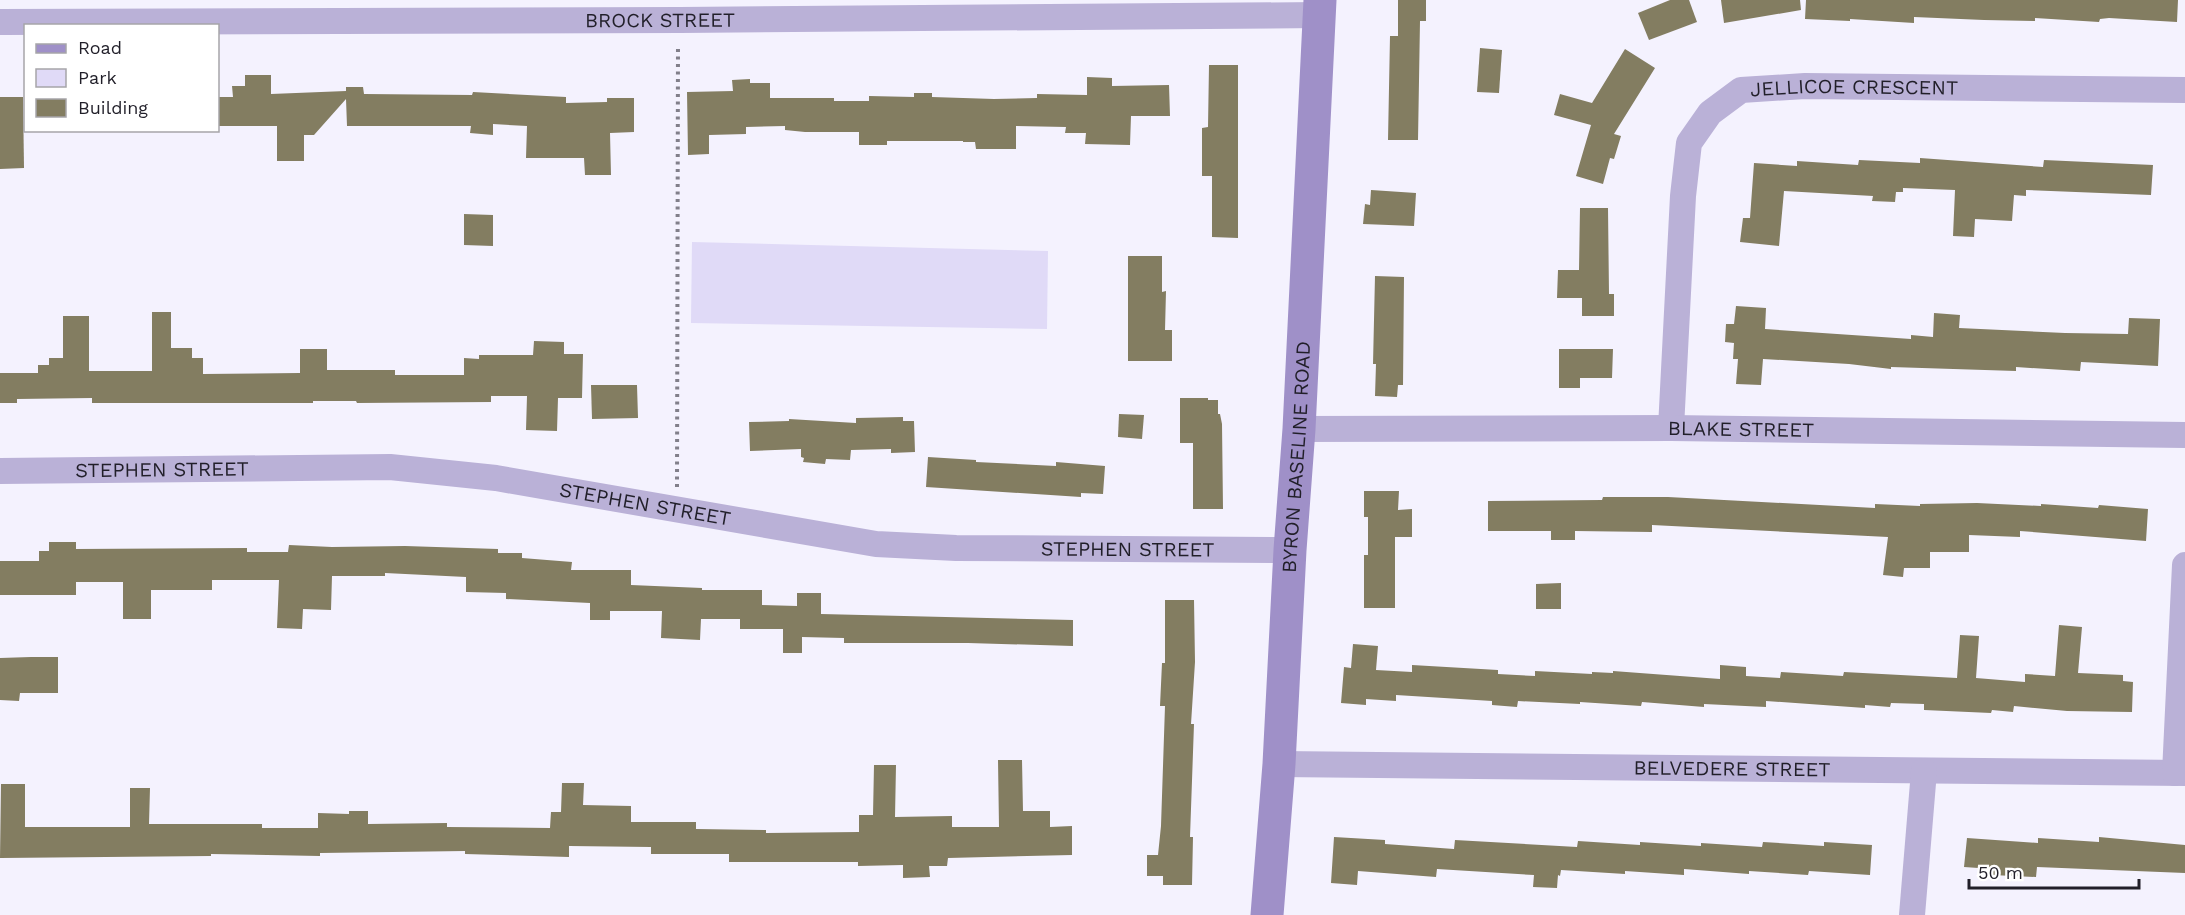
<svg xmlns="http://www.w3.org/2000/svg" width="2185" height="915" viewBox="0 0 2185 915" font-family="'Work Sans',sans-serif">
<rect width="100%" height="100%" fill="#f4f2fe"/>
<path fill="#e0daf7" d="M692,242L1048,251L1047,329L691,323Z"/>
<g fill="#837d61">
<path d="M1398,0H1426V21H1420L1418,140H1388L1390,36H1398Z"/>
<path d="M1670,0H1689L1697,22L1649,40L1638,13Z"/>
<path d="M1721,0H1800L1801,10L1724,23Z"/>
<path d="M1806,0H2178L2177,22L2109,18L2100,19L2099,22L2035,18V21L1984,20L1914,17V23L1850,19V21L1805,19Z"/>
<path d="M1480,48L1502,50L1499,93L1477,92Z"/>
<path d="M1625,49L1655,68L1614,134L1621,136L1614,159L1610,158L1603,184L1576,176L1591,125L1554,115L1560,94L1592,103Z"/>
<path d="M1209,65H1238V238L1212,237V176H1202V128L1208,127Z"/>
<path d="M245,75H271V94L346,91V87H363L364,94L472,95L473,92L566,97V103L607,102V98H634V132L610,133L611,175H585L584,158H526L527,126L493,124V135L470,133L471,126H347L346,99L314,135H304V161H277V126H219V97H233L232,86H245Z"/>
<path d="M1087,77L1112,78V86L1169,85L1170,116H1131L1130,145L1085,144L1086,133H1065L1066,127L1016,126V149H976L975,142H963V141H887V145H859V132H805L785,130V126L746,127V134L709,135V154L688,155L687,92L733,91L732,80L750,79V83H770V98H834V101H869V96L914,97V93H932V97L994,99L1037,98V94L1087,95Z"/>
<path d="M0,97H23L24,168L0,169Z"/>
<path d="M1920,158L2043,167L2044,160L2153,165L2151,195L2026,190V196L2014,195L2012,221L1975,219L1974,237L1953,236L1955,190L1903,188V192H1896L1895,202L1872,201L1873,196L1784,191L1779,246L1740,242L1743,218H1750L1754,163L1797,166V161L1858,165L1859,160L1920,163Z"/>
<path d="M1371,190L1416,193L1414,226L1363,224L1365,204L1370,205Z"/>
<path d="M1580,208H1608L1609,294H1614V316H1582V298H1557L1558,270H1579Z"/>
<path d="M464,214L493,215V246L464,245Z"/>
<path d="M1128,256H1162V292L1166,291L1165,330H1172V361H1128Z"/>
<path d="M1375,276L1404,277L1403,385H1398L1397,397L1375,396L1376,364H1373Z"/>
<path d="M1736,306L1766,308L1765,329L1911,339V335L1933,337L1934,313L1960,315L1959,328L2065,333L2128,334L2129,318L2160,319L2158,366L2081,362L2080,371L2016,367V371L1891,367V369L1849,364L1763,359L1761,385L1736,384L1738,359H1733L1734,343L1725,342L1726,324H1734Z"/>
<path d="M152,312H171V348H192V358H203V374L300,373V349H327V370H395V375H464V358L479,359V355H533L534,341L564,342V354H583L582,398H558L557,431L526,430L527,396H491V402L357,403L356,401H313V403H92V398L17,399V403H0V373H38V365H49V358H63V316H89V371H152Z"/>
<path d="M1559,349H1613L1612,378H1580V388H1559Z"/>
<path d="M591,385H637L638,418L592,419Z"/>
<path d="M1180,398H1208V400H1218V414H1220L1222,424L1223,509H1193V443H1180Z"/>
<path d="M1119,414L1144,415L1142,439L1118,437Z"/>
<path d="M903,417V421H914L915,452L891,453V449L851,450L850,460L826,459L825,464L803,462L804,458L801,457V449L750,451L749,422L789,421V419L856,423V418Z"/>
<path d="M928,457L976,460V462L1056,466V462L1105,466L1103,494L1081,493V497L926,487Z"/>
<path d="M1364,491H1399L1398,510L1412,509V537H1395V608H1364V555H1368V517H1364Z"/>
<path d="M1603,497H1668L1875,508V504L1920,506V504L1977,503L2041,506V504L2098,508L2099,505L2148,509L2146,541L2020,531V537L1969,535V552H1930V568H1904L1903,577L1883,575L1888,537L1652,525V532L1575,531V540H1551V531H1488V501L1602,500Z"/>
<path d="M49,542H76V549L247,548V552H288L289,545L332,547L405,546L498,549V553H522V558L572,562L571,570H631V585L702,588V590H762V605L797,606V593H821V614L1073,620V646L968,643H844V638L802,637V653H783V629H740V619H701L700,640L661,638L662,611H610V620H590V603L506,599V593L466,592V577L385,573V576H332L331,610L303,609L302,629L277,628L279,580H212V590H151V619H123V582H76V595H0V561H39V551H49Z"/>
<path d="M1561,583V609H1536V584Z"/>
<path d="M1165,600H1194L1195,662L1191,724H1194L1190,837H1193L1192,885H1163V876H1147V855H1158L1161,826L1165,706H1160L1162,663H1165Z"/>
<path d="M2059,625L2082,627L2078,673L2123,675V681L2133,682L2132,712L2067,711L2014,706L2013,712L1992,710L1991,713L1924,710V704L1891,703L1890,707L1865,705V708L1766,701V707L1704,704V707L1642,702L1641,706L1580,702V704L1518,701L1517,707L1492,705V701L1396,695V701L1366,699V705L1341,703L1344,667L1351,668L1353,644L1378,646L1376,670L1412,672V665L1498,670V674L1535,676V671L1592,674V672L1613,673V671L1720,679V665L1746,667V676L1780,678L1781,672L1843,676L1844,672L1957,678L1960,635L1979,636L1976,678L2025,682V674L2055,676Z"/>
<path d="M31,657H58V693H20L19,701L0,700V658Z"/>
<path d="M998,760H1022L1023,811H1050V827L1072,826V855L948,858L947,866H929L930,877L903,878V865L858,866V862H729V854H651V847L569,846V857L465,854V851L320,853V856L211,854V856L0,858L1,784H25V827H130V788H150L149,824H262V828H318V813L349,814V811H368V824L447,823V827L550,828L551,812H561L562,783H584L583,805L631,806V822H696V829L766,830V833L859,832V815H873L874,765H896L895,817L952,816V827H999Z"/>
<path d="M1334,837L1385,840V844L1454,849L1455,840L1577,847L1578,841L1640,845V842L1701,846V843L1762,847L1763,842L1824,846V842L1872,845L1870,875L1809,871L1808,875L1749,871V874L1684,869V875L1625,871V874L1561,870L1560,876L1558,875L1557,888L1533,887L1534,875L1437,869L1436,877L1358,871L1357,885L1331,883Z"/>
<path d="M2099,837L2185,845V873L2037,867L2036,877L1992,875L1993,869L1964,867L1967,838L2038,843V838L2099,842Z"/>
</g>
<g fill="none" stroke-linecap="round" stroke-linejoin="round">
<path stroke="#817f8a" stroke-width="4" stroke-dasharray="3 4.5" stroke-linecap="butt" d="M677,487L678,45"/>
<g stroke="#bab1d7" stroke-width="26">
<path id="s1" d="M0,22L680,20L1320,15"/>
<path id="s2" d="M1671,428L1683,196L1689,143L1710,113L1741,90L1805,86L2185,90"/>
<path id="s3" d="M1299,429L1671,428L2185,435"/>
<path id="s4" d="M0,471L390,467L496,478L876,544L956,548L1290,550"/>
<path id="s5" d="M1279,764L2185,773"/>
<path d="M2175,773L2185,565"/>
<path d="M1912,915L1924,771"/>
</g>
<path stroke="#9f90c8" stroke-width="33" id="s6" d="M1267,915L1279,764L1290,550L1299,429L1320,0"/>
</g>
<g text-anchor="middle" dominant-baseline="central" stroke-width="6" stroke-linejoin="round" paint-order="stroke">
<g font-size="20" fill="#211f29" stroke="#fff">
<text stroke="none"><textPath href="#s1" startOffset="660">BROCK STREET</textPath></text>
<text stroke="none"><textPath href="#s2" startOffset="474">JELLICOE CRESCENT</textPath></text>
<text stroke="none"><textPath href="#s3" startOffset="442">BLAKE STREET</textPath></text>
<text stroke="none"><textPath href="#s6" startOffset="459">BYRON BASELINE ROAD</textPath></text>
<text stroke="none"><textPath href="#s4" startOffset="162">STEPHEN STREET</textPath></text>
<text stroke="none"><textPath href="#s4" startOffset="648">STEPHEN STREET</textPath></text>
<text stroke="none"><textPath href="#s4" startOffset="1134">STEPHEN STREET</textPath></text>
<text stroke="none"><textPath href="#s5" startOffset="453">BELVEDERE STREET</textPath></text>
</g>
</g>
<rect x="24" y="24" width="195" height="108" fill="#ffffff" stroke="#a6a5a9" stroke-width="1.5"/>
<rect x="36" y="44" width="30" height="9" fill="#9f90c8" stroke="#a6a5a9" stroke-width="1.5"/>
<text x="78" y="54" font-size="18" fill="#211f29">Road</text>
<rect x="36" y="69" width="30" height="18" fill="#e0daf7" stroke="#a6a5a9" stroke-width="1.5"/>
<text x="78" y="84" font-size="18" fill="#211f29">Park</text>
<rect x="36" y="99" width="30" height="18" fill="#837d61" stroke="#a6a5a9" stroke-width="1.5"/>
<text x="78" y="114" font-size="18" fill="#211f29">Building</text>
<path d="M1969 879v9h170v-9" fill="none" stroke="#211f29" stroke-width="3"/>
<text x="1978" y="879" font-size="18" fill="#211f29" stroke="#ffffff" stroke-width="4.5" paint-order="stroke">50 m</text>
</svg>
